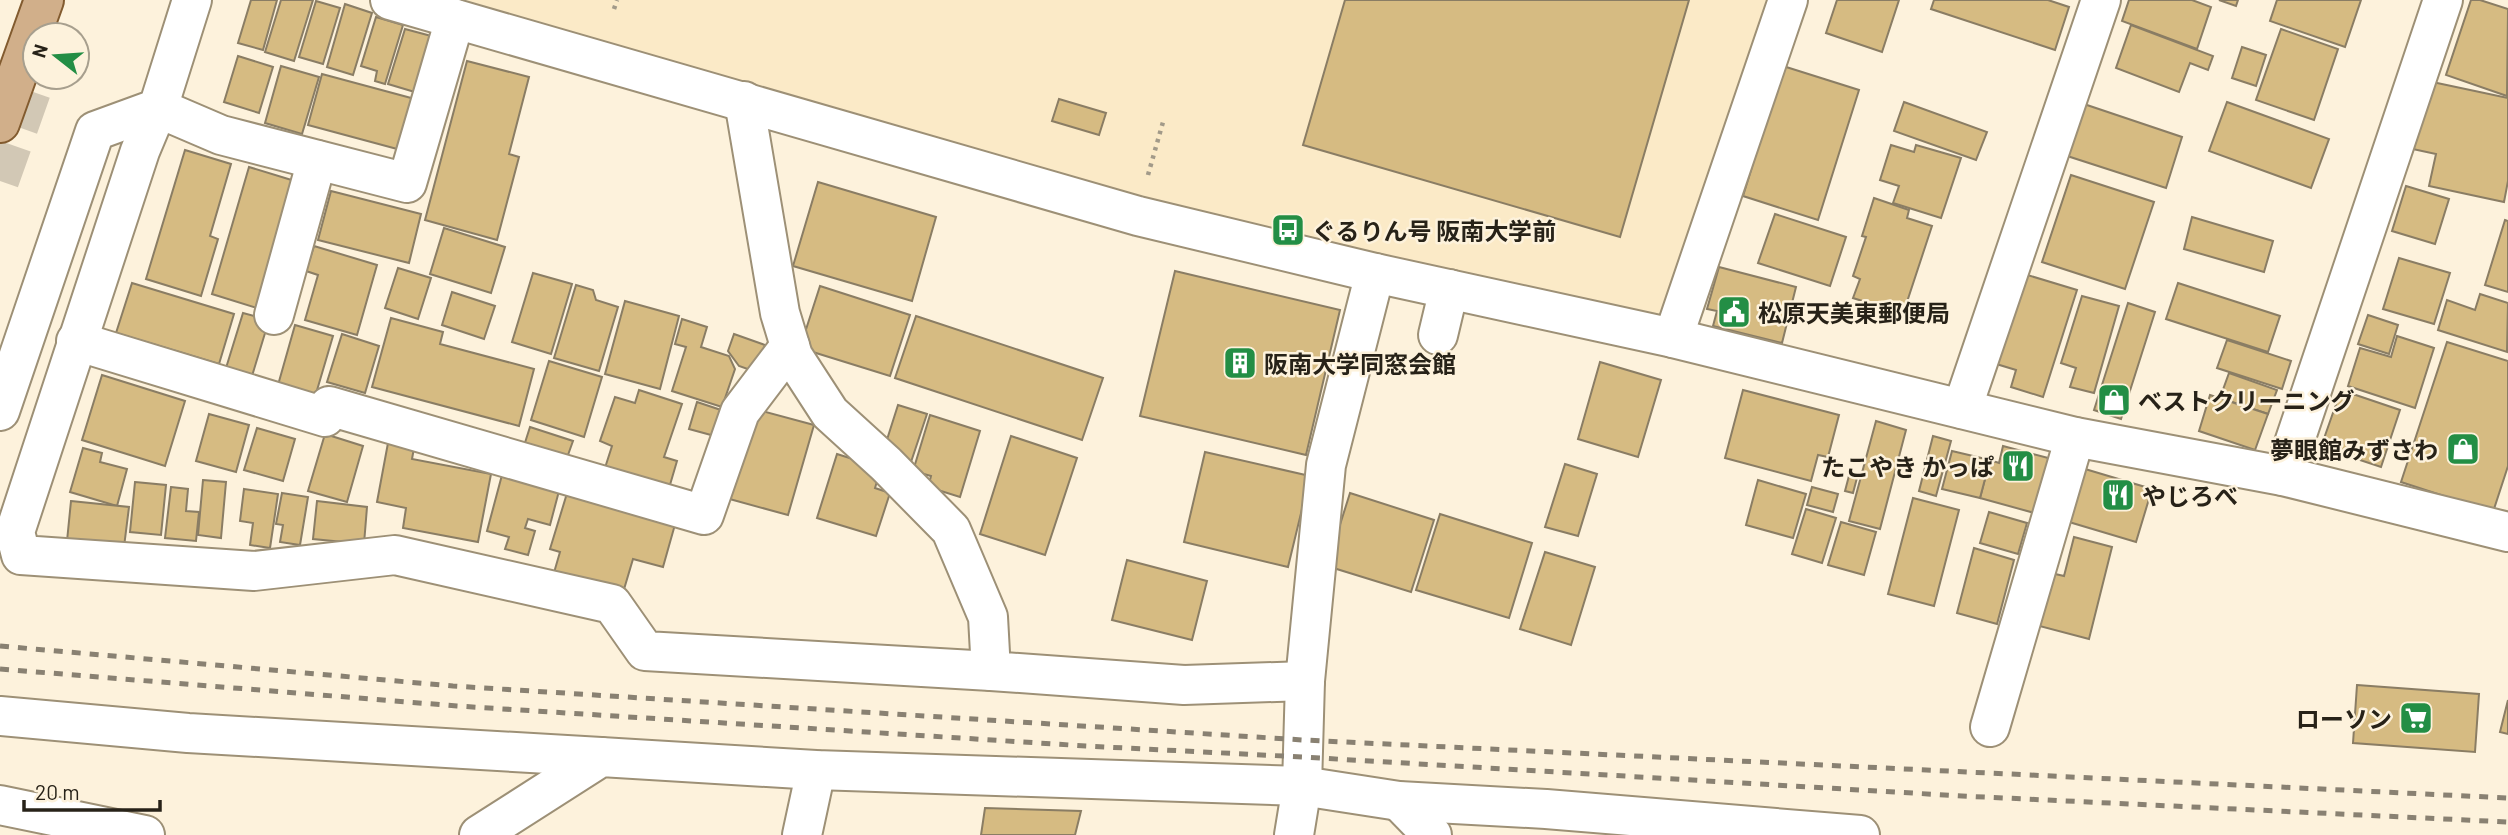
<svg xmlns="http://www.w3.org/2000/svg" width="2508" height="835" viewBox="0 0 2508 835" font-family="Barlow,'Noto Sans JP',sans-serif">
<rect width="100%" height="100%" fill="#fdf2dc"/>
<path fill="#fbeac7" d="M450,0H1777L1672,305L1654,320L1192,214Z"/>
<g fill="#d6bb82" stroke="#8a7d64" stroke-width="2">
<path d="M251,0H277L263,50L238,43Z"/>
<path d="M281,0H313L294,61L265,52Z"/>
<path d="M1345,0H1689L1620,237L1303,145Z"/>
<path d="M1837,0H1899L1882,52L1826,33Z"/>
<path d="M1934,0H2048L2069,7L2055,50L1931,9Z"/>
<path d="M2129,0H2192L2211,7L2197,49L2122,21Z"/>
<path d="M2219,0H2238L2236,6Z"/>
<path d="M2277,0H2361L2345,47L2270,21Z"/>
<path d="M2471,0H2480L2508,9L2507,96L2446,75Z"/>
<path d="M316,1L340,8L323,64L299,57Z"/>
<path d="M345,4L372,13L353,75L327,67Z"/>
<path d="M376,17L403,25L385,84L375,81L377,71L361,66Z"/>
<path d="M2131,25L2213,56L2208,70L2190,63L2179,92L2116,68Z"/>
<path d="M405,29L435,37L418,93L388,84Z"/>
<path d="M2281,29L2338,49L2314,120L2256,100Z"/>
<path d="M2242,47L2266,55L2256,86L2232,78Z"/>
<path d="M238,56L273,67L259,113L224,102Z"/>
<path d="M467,61L529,77L509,154L519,157L497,240L425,220Z"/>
<path d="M281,66L319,77L302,134L265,123Z"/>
<path d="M1783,66L1859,90L1818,220L1743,196Z"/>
<path d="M322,74L426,102L412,153L308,125Z"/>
<path d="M2423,80L2508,98V181L2504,202L2429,186L2436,154L2408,148Z"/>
<path d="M1059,99L1106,113L1099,135L1052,121Z"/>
<path d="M2075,101L2182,137L2166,188L2058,153Z"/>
<path d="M1904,102L1987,132L1976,160L1894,131Z"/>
<path d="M2227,102L2329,139L2311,188L2209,151Z"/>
<path d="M1891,145L1914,152L1916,145L1961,158L1941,218L1893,203L1899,186L1880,180Z"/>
<path d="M185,150L231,164L210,236L218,239L201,296L146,279Z"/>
<path d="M249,167L298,182L260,309L212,294Z"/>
<path d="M2071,175L2154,202L2125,289L2042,262Z"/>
<path d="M818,182L936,217L912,301L793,266Z"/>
<path d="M2406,186L2449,199L2435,244L2392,231Z"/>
<path d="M331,191L421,214L409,263L318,240Z"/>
<path d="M1874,198L1909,210L1907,218L1932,226L1903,314L1853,298L1860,279L1853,276L1866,237L1862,236Z"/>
<path d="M1775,214L1846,237L1830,286L1758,263Z"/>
<path d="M2192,217L2273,241L2264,272L2184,249Z"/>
<path d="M2505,220L2508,221V292L2485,285Z"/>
<path d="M444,228L505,247L491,293L430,274Z"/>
<path d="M314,246L377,265L357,335L305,320L318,275L306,271Z"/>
<path d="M2399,258L2450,273L2434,324L2383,309Z"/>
<path d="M1719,267L1796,287L1782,343L1713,326L1717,311L1707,309Z"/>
<path d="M398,268L431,278L418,319L385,308Z"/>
<path d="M1175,271L1340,310L1306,455L1140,416Z"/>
<path d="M533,273L572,284L551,354L512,342Z"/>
<path d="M2021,273L2077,290L2043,397L2011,387L2016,370L1993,363Z"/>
<path d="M132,283L234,314L219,364L116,333Z"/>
<path d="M2178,283L2280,316L2268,352L2166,319Z"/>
<path d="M576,285L593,290L596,300L618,307L599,371L554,358Z"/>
<path d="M820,286L910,315L890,376L800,348Z"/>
<path d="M452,292L495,306L484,339L442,325Z"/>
<path d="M2480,294L2508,303L2507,352L2438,330L2447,300L2475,310Z"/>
<path d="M2082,296L2119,306L2094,393L2070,387L2076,368L2061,363Z"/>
<path d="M625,301L679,316L660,389L605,374Z"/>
<path d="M2128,303L2155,312L2121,419L2094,410Z"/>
<path d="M243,313L269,320L252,376L226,368Z"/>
<path d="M2368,315L2398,325L2389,354L2358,344Z"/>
<path d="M916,316L1103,378L1082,440L895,378Z"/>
<path d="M391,318L443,332L440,344L534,369L519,426L372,387Z"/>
<path d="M682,319L707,327L701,347L729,356L735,369L722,407L672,391L686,347L675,344Z"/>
<path d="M295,325L333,336L315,397L278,385Z"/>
<path d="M342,334L379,346L365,393L327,382Z"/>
<path d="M734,334L765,345L756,372L739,366L728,351Z"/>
<path d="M2397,336L2434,348L2415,408L2348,386L2360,348L2391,357Z"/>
<path d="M2227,340L2291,361L2282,389L2217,368Z"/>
<path d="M2447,342L2508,361V466L2493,512L2401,482Z"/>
<path d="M549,361L602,377L584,437L531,420Z"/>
<path d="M1600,362L1661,380L1638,457L1578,439Z"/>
<path d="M2229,373L2277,390L2268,414L2220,398Z"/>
<path d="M102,375L185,401L165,466L82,440Z"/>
<path d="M639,390L682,404L664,457L677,461L667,495L603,474L612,446L600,441L615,397L635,403Z"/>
<path d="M1743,390L1839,415L1828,457L1818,455L1811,481L1725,458Z"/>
<path d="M2341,390L2400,410L2381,467L2321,447Z"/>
<path d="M2210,395L2268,414L2255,450L2199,431Z"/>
<path d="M697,402L730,413L722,438L689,429Z"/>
<path d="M898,405L927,414L910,465L884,449Z"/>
<path d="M751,408L814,425L788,515L726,498Z"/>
<path d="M209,414L249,425L236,472L196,461Z"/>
<path d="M930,415L980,431L960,497L941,491L939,496L927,492L931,476L913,471Z"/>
<path d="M1876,421L1906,430L1880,529L1849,521Z"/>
<path d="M530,427L573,441L564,466L522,452Z"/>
<path d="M257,428L295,439L283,481L244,470Z"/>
<path d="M325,434L363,446L347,502L308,491Z"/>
<path d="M1011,436L1077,458L1045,555L980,534Z"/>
<path d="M1933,436L1951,441L1936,496L1919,491Z"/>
<path d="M388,443L414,448L412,459L491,474L478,542L403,528L406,508L377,502Z"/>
<path d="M2003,446L2052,459L2038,514L1980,498L1990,460L1999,463Z"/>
<path d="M83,448L102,453L100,462L127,469L117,506L70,492Z"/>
<path d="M1952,451L1990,460L1980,498L1942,489Z"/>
<path d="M1205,452L1310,476L1288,567L1184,542Z"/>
<path d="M837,454L881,468L875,488L890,493L876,536L817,518Z"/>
<path d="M1565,464L1597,474L1578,536L1545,527Z"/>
<path d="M2075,466L2152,489L2136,542L2059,519Z"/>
<path d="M1850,472L1858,474L1853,493L1845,491Z"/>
<path d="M502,475L559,491L550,525L528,519L525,528L535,531L528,555L505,549L509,537L487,531Z"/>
<path d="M203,480L226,482L221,538L198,535Z"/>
<path d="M1758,480L1806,494L1793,538L1746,525Z"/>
<path d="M135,482L166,485L161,535L130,532Z"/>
<path d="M171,487L188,489L186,511L199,512L196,541L165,538Z"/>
<path d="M1812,487L1838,494L1833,512L1807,505Z"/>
<path d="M244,489L278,494L270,548L250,545L253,523L240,521Z"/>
<path d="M568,490L676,521L663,567L633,559L622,596L553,576L560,552L550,549Z"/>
<path d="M282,493L308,497L300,545L280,542L283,525L276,524Z"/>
<path d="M1350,493L1434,520L1411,592L1327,566Z"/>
<path d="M1913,498L1959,510L1934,606L1888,594Z"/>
<path d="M71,501L129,507L124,547L67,541Z"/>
<path d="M317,501L367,507L364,544L313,539Z"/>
<path d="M1806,509L1836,518L1822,563L1792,554Z"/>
<path d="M1989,512L2027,523L2018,554L1980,543Z"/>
<path d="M1440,514L1532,543L1509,618L1416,590Z"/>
<path d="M1841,522L1876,532L1864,575L1828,565Z"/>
<path d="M2074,537L2112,547L2089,639L2028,623L2042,571L2064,576Z"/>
<path d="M1974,548L2014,560L1997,624L1957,613Z"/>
<path d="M1545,552L1595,567L1571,645L1520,629Z"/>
<path d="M1127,560L1207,581L1192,640L1112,620Z"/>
<path d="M2357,685L2479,694L2475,752L2353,743Z"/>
<path d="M2508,700V734L2500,732Z"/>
<path d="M985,808L1081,811L1075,835H981Z"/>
</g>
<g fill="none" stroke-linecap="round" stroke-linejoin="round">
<path stroke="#d2c8b5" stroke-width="38" stroke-dasharray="38 19" stroke-linecap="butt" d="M0,181L37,77"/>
<defs>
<g id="minor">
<path d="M390,0L1138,216L1375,273L1673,338L2075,437L2283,476L2508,532"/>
<path d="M455,19L407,183L221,135L158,108L140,151L15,532L21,555L254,571L395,555L612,604L645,651L991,671"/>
<path d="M744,101L780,313L793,356L830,413L886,464L951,530L988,617L991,671L1184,685L1305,681"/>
<path d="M274,315L317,160"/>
<path d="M1438,335L1449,289"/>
<path d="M1673,338L1788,0"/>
<path d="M76,341L325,417L329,406L704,515L740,412L790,346"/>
<path d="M1962,409L2101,0"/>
<path d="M0,411L95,131L158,108L192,0"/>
<path d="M2283,476L2443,0"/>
<path d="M0,716L188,733L601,757"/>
<path d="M1990,727L2075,437"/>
<path d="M1399,801L1432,835"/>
<path d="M0,805L145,835"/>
<path d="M479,835L601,757L816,770L1302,786L1399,801L1546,809L1860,835"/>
<path d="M802,835L816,770"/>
<path d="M1294,835L1302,786L1305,681L1326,465L1375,273"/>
</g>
<path id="major" d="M0,123L44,0"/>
</defs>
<use href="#minor" stroke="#9d9076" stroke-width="42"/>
<use href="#major" stroke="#825b2f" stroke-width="42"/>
<g stroke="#a29a89" stroke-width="4.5" stroke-dasharray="3.5 5" stroke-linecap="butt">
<path d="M614,9L617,0"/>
<path d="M1148,175L1163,122"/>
</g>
<use href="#minor" stroke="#fff" stroke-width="38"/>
<use href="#major" stroke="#d1af8a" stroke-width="38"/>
<g stroke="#898172" stroke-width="5" stroke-dasharray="9 9" stroke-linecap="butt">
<path d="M0,646L453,686L1303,740L2508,798"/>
<path d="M0,669L457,706L1086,746L1302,757L1962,796L2508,822"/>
</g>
</g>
<defs>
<symbol id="bus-square" viewBox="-11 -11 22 22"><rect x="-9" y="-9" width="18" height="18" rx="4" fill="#238e45" stroke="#fdf2dc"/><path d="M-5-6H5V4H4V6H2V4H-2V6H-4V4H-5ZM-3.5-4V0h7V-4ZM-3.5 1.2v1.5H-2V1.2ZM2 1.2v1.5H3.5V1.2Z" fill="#fff"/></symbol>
<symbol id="civic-square" viewBox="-11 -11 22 22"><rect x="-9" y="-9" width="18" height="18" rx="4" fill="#238e45" stroke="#fdf2dc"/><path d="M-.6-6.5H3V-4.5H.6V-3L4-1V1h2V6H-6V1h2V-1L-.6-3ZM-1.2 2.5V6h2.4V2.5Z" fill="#fff"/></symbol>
<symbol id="building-square" viewBox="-11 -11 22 22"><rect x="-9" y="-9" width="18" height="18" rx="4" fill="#238e45" stroke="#fdf2dc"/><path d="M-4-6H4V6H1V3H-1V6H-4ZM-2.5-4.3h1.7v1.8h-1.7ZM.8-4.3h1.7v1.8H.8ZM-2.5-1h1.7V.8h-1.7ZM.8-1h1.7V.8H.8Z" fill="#fff"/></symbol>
<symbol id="shop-square" viewBox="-11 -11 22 22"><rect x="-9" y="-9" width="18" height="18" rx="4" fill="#238e45" stroke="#fdf2dc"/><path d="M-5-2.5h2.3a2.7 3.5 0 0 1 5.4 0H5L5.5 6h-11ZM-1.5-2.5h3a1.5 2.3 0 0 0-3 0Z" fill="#fff"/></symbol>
<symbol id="restaurant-square" viewBox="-11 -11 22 22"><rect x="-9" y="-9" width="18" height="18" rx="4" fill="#238e45" stroke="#fdf2dc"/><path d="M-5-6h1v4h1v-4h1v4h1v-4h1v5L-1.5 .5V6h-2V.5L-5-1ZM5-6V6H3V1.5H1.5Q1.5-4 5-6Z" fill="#fff"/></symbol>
<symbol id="supermarket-square" viewBox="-11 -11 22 22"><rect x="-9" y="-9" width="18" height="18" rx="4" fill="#238e45" stroke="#fdf2dc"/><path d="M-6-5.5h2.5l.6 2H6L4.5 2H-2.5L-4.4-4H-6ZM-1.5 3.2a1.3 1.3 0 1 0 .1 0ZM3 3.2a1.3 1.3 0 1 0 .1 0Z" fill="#fff"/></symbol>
</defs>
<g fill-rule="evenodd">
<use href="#bus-square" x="1269" y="211" width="38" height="38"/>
<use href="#civic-square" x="1715" y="293" width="38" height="38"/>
<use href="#building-square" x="1221" y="344" width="38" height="38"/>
<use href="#shop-square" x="2095" y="381" width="38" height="38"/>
<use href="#shop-square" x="2444" y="430" width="38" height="38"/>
<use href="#restaurant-square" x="1999" y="447" width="38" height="38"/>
<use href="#restaurant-square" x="2099" y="476" width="38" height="38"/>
<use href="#supermarket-square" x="2397" y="699" width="38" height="38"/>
</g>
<g text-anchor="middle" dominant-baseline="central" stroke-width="5" stroke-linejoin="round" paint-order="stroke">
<g font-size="24" font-weight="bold" fill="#272218" stroke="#fdf2dc" text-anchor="start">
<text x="1312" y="230">ぐるりん号 阪南大学前</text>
<text x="1758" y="312">松原天美東郵便局</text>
<text x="1264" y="363">阪南大学同窓会館</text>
<text x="2138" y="400">ベストクリーニング</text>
<text x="2438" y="449" text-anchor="end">夢眼館みずさわ</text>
<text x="1994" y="466" text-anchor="end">たこやき かっぱ</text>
<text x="2142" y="495">やじろべ</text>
<text x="2392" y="718" text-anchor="end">ローソン</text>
</g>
</g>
<g transform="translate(56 56) rotate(287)"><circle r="33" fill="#fdf2dc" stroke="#a79f8e" stroke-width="2"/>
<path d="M0-5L12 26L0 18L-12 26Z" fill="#238e45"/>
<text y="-10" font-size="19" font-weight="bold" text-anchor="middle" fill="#272218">N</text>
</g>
<path d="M24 800v10h136v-10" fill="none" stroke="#272218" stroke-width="3.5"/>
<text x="35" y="800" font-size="21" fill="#272218" stroke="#fdf2dc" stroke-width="5" paint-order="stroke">20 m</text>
</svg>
